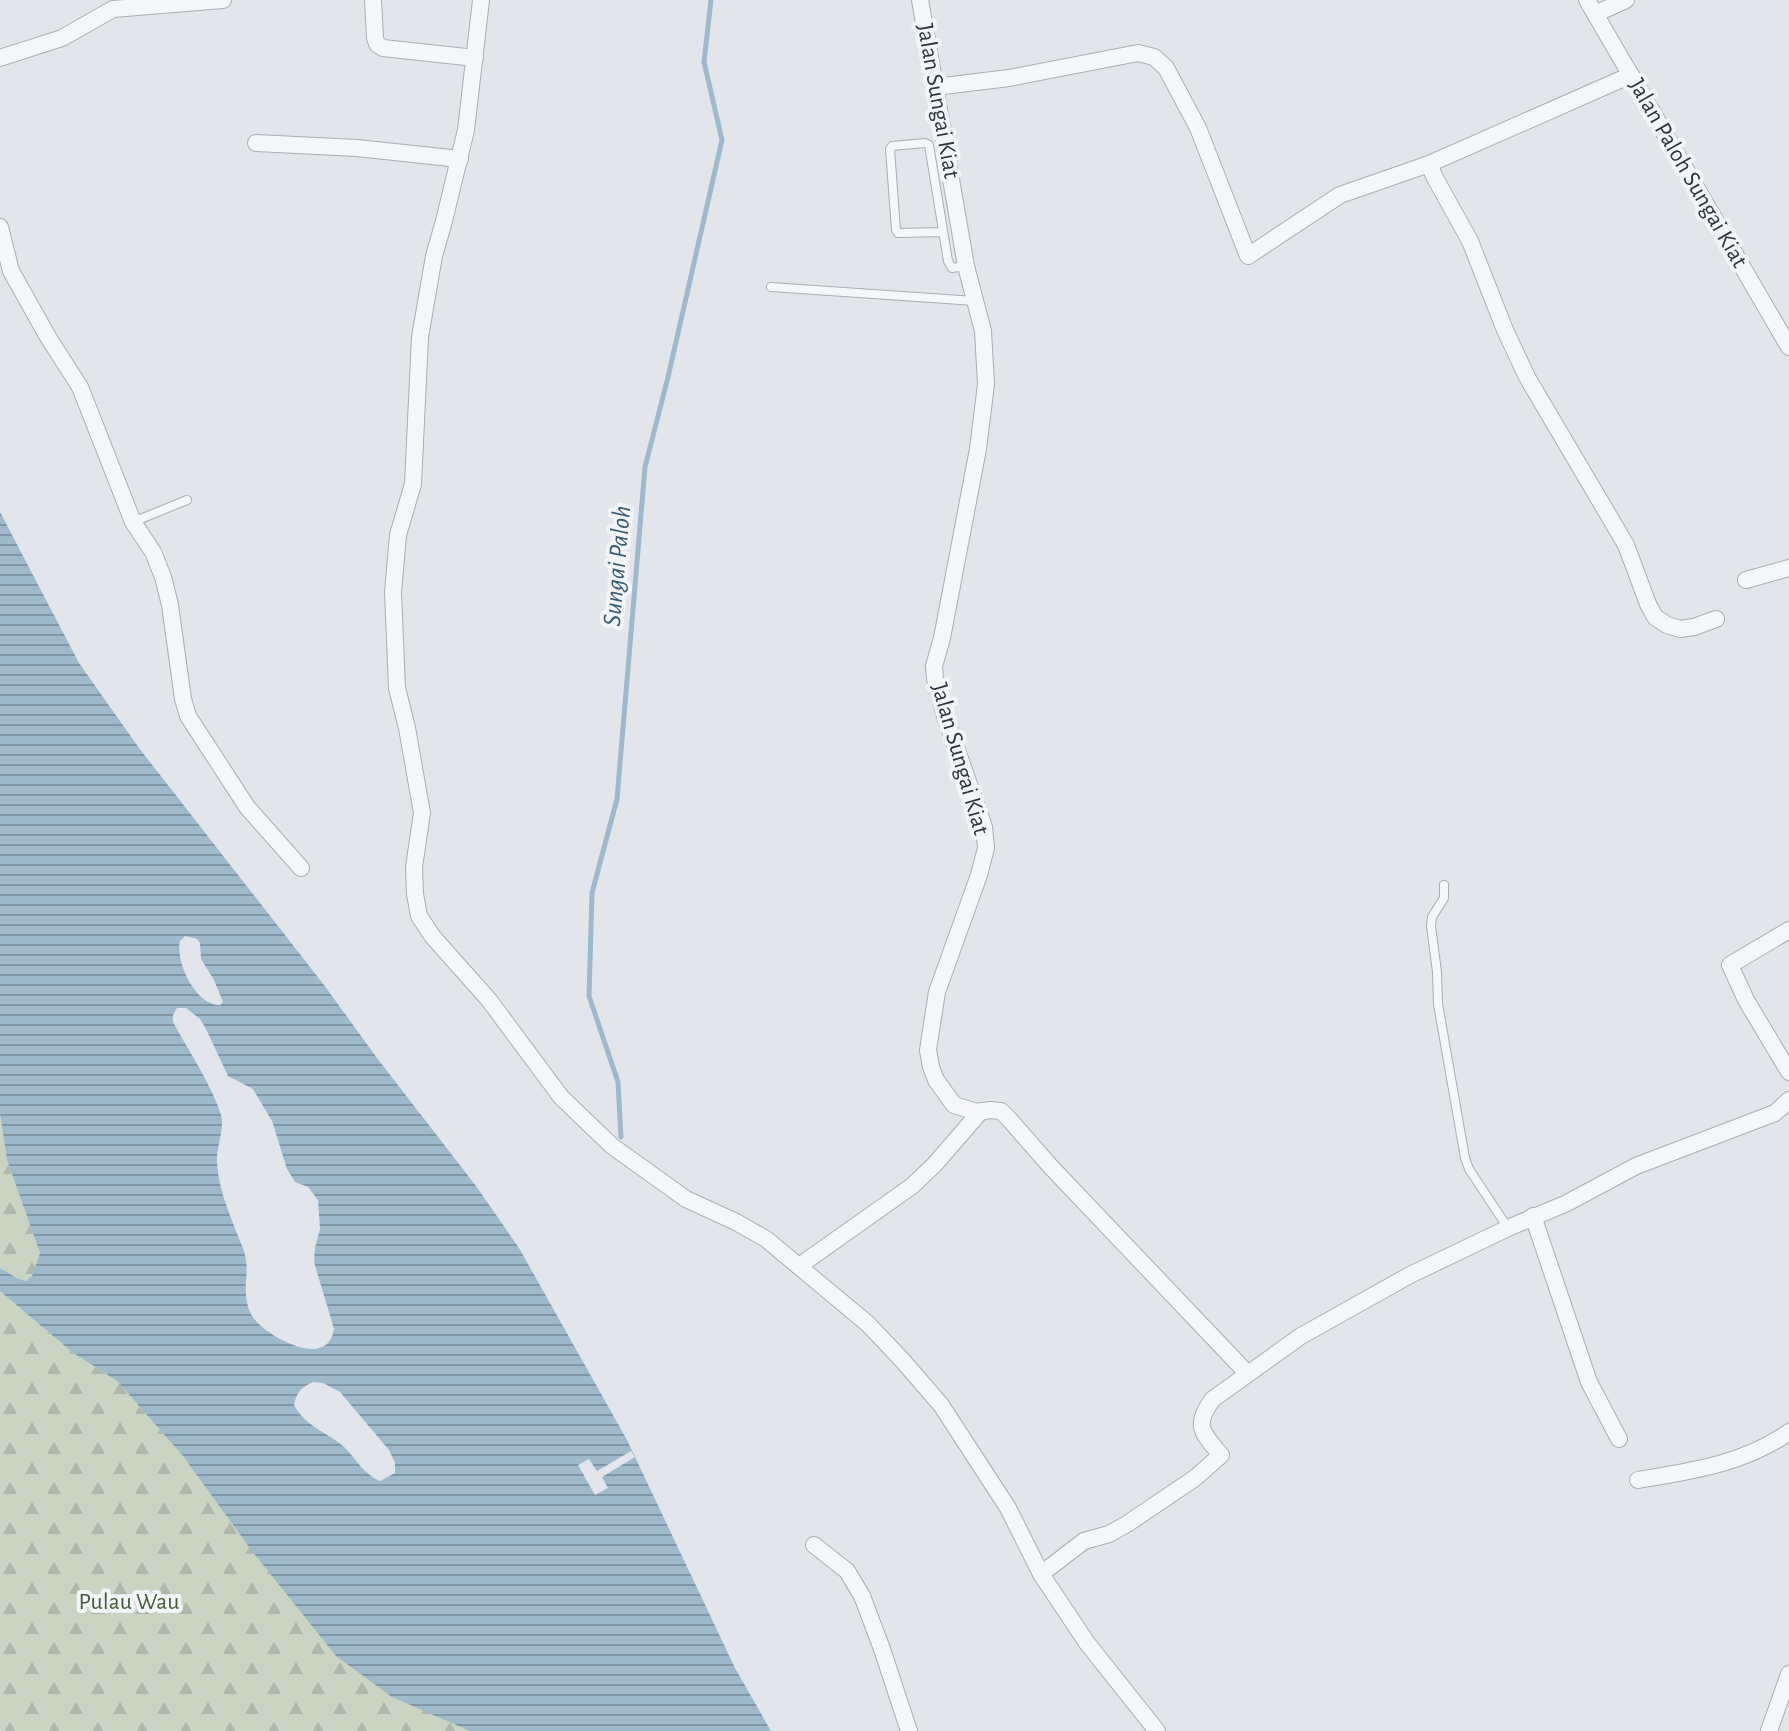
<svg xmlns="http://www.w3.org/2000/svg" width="1789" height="1731" viewBox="0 0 1789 1731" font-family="'Alegreya Sans',sans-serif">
<defs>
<pattern id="forest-firs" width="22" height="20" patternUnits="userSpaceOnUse" patternTransform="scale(2)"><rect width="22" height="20" fill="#cad4c3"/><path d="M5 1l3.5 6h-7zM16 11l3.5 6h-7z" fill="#aeb7a9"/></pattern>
<pattern id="water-rules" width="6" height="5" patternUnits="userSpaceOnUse" patternTransform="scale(2)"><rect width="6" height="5" fill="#9eb9c9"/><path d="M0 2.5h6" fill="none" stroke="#8197a5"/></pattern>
</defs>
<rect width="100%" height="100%" fill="#e2e6ea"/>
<g fill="url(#forest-firs)">
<path d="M0,1114L7,1160L40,1253L32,1276L26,1281L17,1278L0,1268Z"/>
<path d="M0,1291L72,1352L117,1381L183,1456L436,1715L470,1731H0Z"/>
</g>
<path fill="url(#water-rules)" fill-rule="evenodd" d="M0,512L79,663L139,748L324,985L377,1058L476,1186L519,1248L627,1440L735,1668L771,1731H470L392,1697L336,1656L252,1551L183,1456L117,1381L72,1352L0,1291V1268L17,1278L26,1281L32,1276L40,1253L7,1160L0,1114ZM185,936L197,939L200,943L201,959L214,980L223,1002L220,1005C196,1006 175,962 180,941ZM177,1008H186L200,1019L206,1029L228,1076L253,1089L272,1121L287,1169L295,1182L308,1187L318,1200L320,1229L315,1248L314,1262L334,1329C332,1341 327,1347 315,1349C304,1350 290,1344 280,1339C254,1324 244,1313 246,1281C247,1270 247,1261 244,1251C233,1222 219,1194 217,1163C216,1146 225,1130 221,1115C211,1083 189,1052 173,1022V1015ZM313,1382L323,1383L340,1392L389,1450L395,1463V1473L380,1481C362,1473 356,1458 343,1446C325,1431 305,1426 294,1405C297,1392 301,1387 313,1382Z"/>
<path fill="#e2e6ea" d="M631,1451L635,1457L602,1477L608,1488L595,1495L578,1465L589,1459L597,1471Z"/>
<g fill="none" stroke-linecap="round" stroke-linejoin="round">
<path stroke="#9eb9c9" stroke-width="5" d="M621,1137L618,1082L589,996L592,893L617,799L645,467L668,377L722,140L704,62L711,0"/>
<defs>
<g id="lane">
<path d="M943,232L898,233L896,230L890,149L892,146L925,143L929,145L948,261L952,268L966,266"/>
<path d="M771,287L975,301"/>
<path d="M133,522L187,500"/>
<path d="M1444,885V898L1432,917L1431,926L1437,972L1438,1004L1465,1158L1469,1169L1508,1228"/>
</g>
<g id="street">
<path d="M373,0L375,38L377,44L383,48L475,58"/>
<path d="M481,0L466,130L444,221L434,256L420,337L413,484L398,535L393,592L397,688L407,728L422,813L414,867L415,894L419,916L433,937L489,1000L561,1097L612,1146L686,1199L736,1222L766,1239L868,1324L903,1361L941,1405L1008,1508L1041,1574L1087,1643L1157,1731"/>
<path d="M920,0L966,266L983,331L986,384L978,449L942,638L934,666L935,679L945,716L984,827L986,848L979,875L937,992L928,1050L931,1067L936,1080L954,1105L977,1112L991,1110L1001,1111L1009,1119L1051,1167L1247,1373"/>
<path d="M1587,0L1789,347"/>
<path d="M1595,14L1626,0"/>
<path d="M0,58L62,38L113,9L223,0"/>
<path d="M935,87L1009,78L1138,53L1154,57L1166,68L1198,128L1248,256L1340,195L1429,164L1631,75"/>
<path d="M256,143L357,148L460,159"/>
<path d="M1429,164L1435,178L1470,241L1505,330L1527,377L1626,545L1648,604L1655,617L1667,625L1680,629L1694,627L1716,619"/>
<path d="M0,227L11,271L48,337L80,387L133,522L153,552L163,577L170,605L183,699L188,716L247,807L301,868"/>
<path d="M1746,580L1789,568"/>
<path d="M1789,930L1730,965L1746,1000L1789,1072"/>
<path d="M1533,1216L1589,1382L1619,1439"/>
<path d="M799,1266L912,1186L935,1164L981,1111"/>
<path d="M1638,1480C1691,1471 1744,1464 1789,1432"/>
<path d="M814,1545L847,1571L862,1596L882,1649L909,1731"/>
<path d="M1041,1574L1084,1541L1109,1534L1127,1524L1195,1478L1221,1455C1202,1433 1193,1425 1213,1399L1301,1336L1410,1275L1508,1228L1567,1203L1636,1166L1775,1113L1789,1100"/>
<path d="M1769,1731L1789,1674"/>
</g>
</defs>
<use href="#lane" stroke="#a7aeb4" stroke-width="10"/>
<use href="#street" stroke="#a7aeb4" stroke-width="18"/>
<use href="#lane" stroke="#f5f6f8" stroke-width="8"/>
<use href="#street" stroke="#f5f6f8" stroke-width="16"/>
</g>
<g text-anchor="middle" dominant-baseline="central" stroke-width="8" stroke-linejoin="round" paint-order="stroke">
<g font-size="24" fill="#2a3642" stroke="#f2f5f7">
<text transform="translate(938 101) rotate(80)">Jalan Sungai Kiat</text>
<text transform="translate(1688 173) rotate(60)">Jalan Paloh Sungai Kiat</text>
<text transform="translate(960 759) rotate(74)">Jalan Sungai Kiat</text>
</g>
<g font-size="24" fill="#445d38" stroke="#f2f5f7">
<text x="129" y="1602">Pulau Wau</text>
</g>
<g font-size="26" font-style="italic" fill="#355a75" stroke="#f2f5f7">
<text transform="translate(617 566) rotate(-85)">Sungai Paloh</text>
</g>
</g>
</svg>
